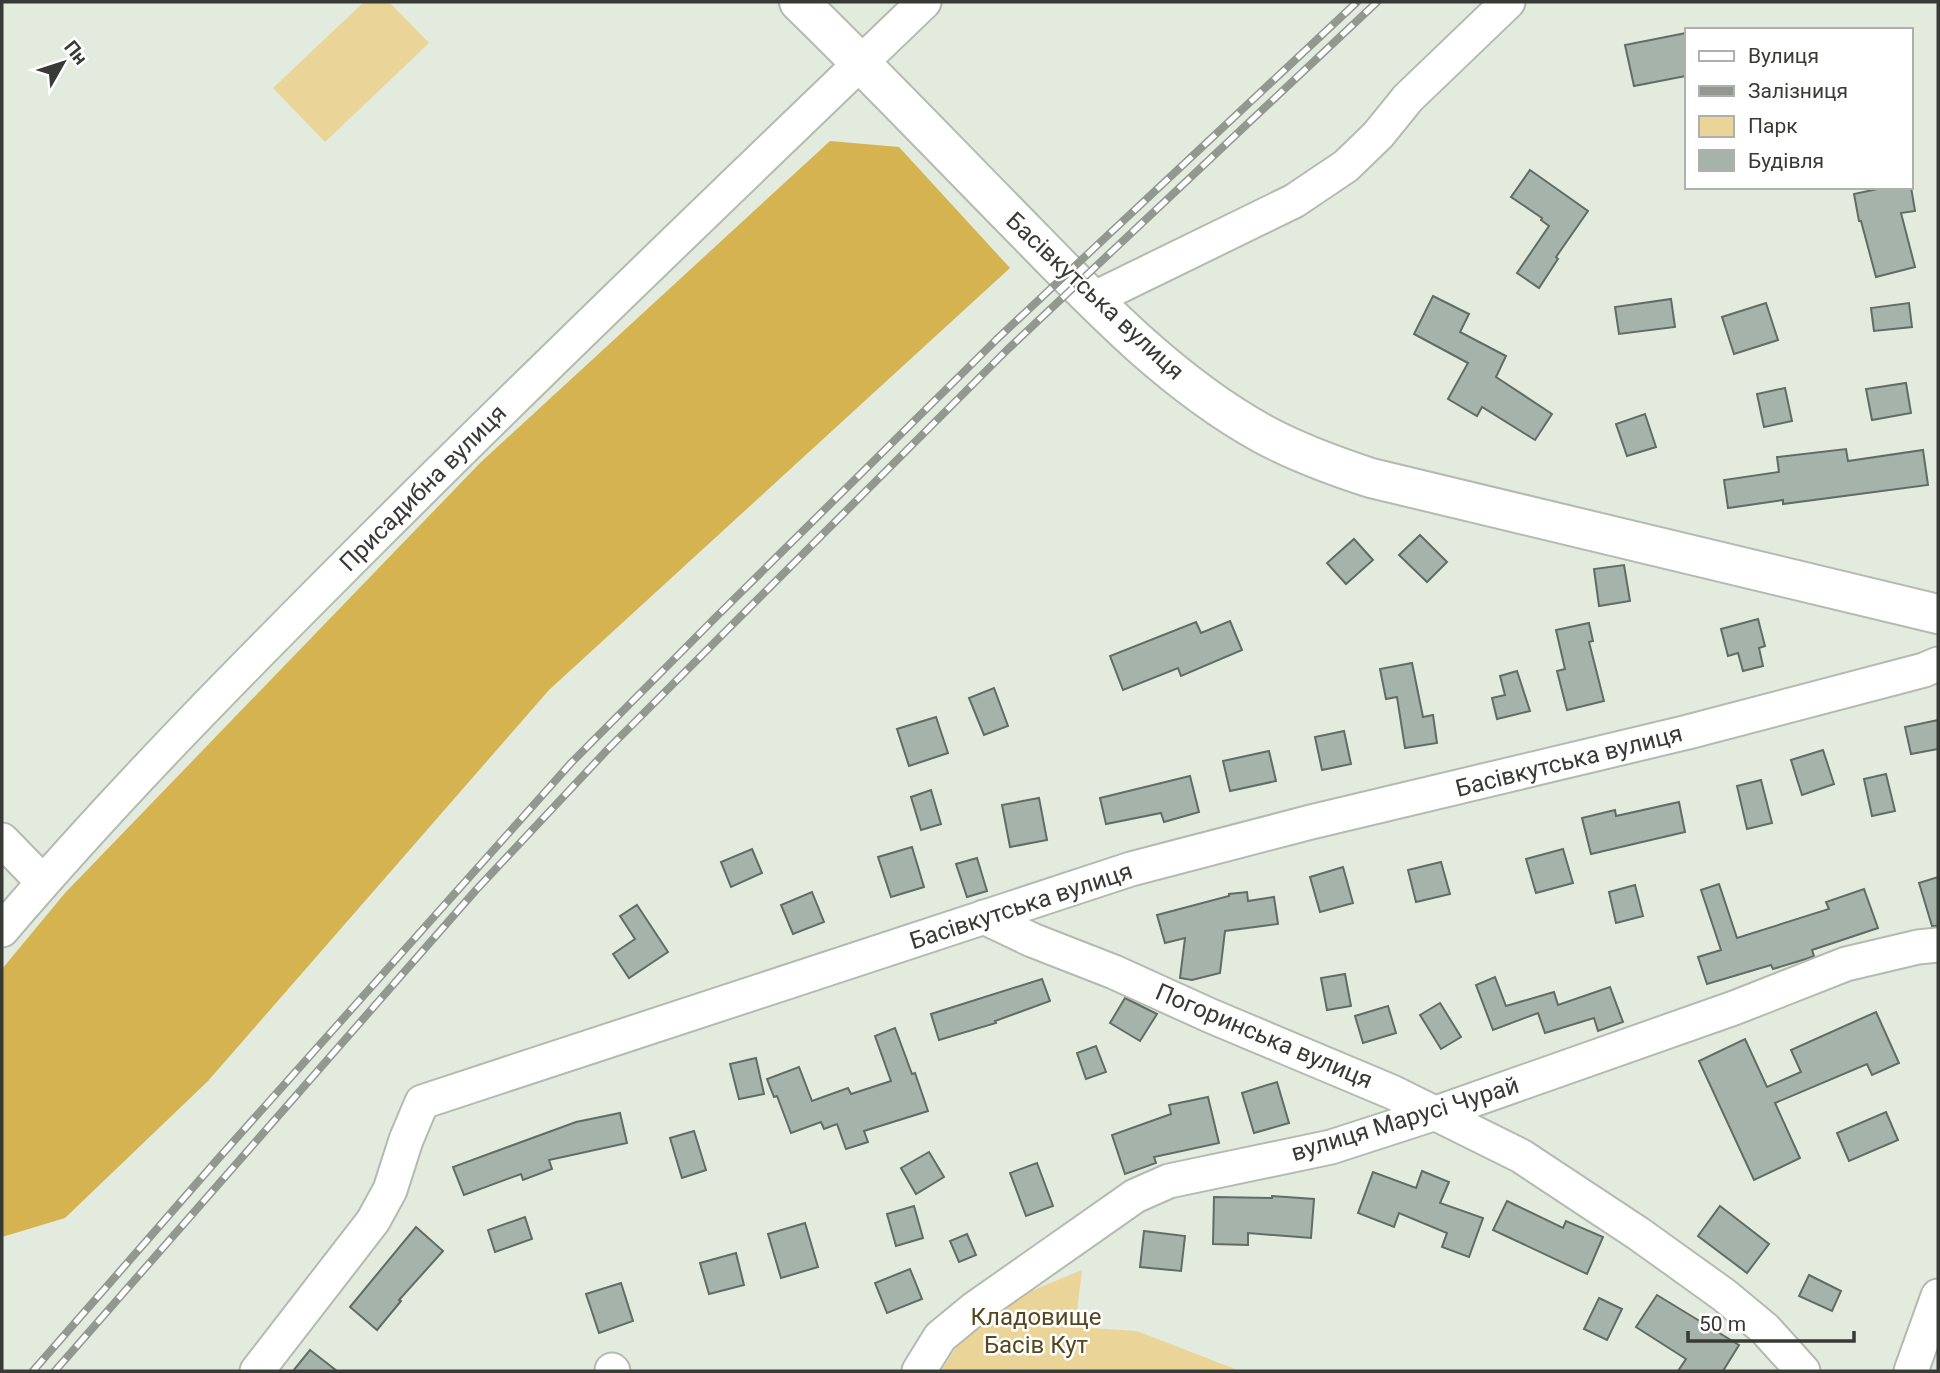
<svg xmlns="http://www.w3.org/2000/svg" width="1940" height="1373" viewBox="0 0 1940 1373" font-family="Roboto,sans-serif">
<rect width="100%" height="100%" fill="#e2ebde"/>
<g fill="#ebd498">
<path d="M364,2H389L429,43L325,142L273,88Z"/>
<path d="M1082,1270L1075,1327L1137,1331L1240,1371H941L974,1319L997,1305Z"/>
</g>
<path fill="#d5b351" d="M830,141L899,147L1010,268L549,690L208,1081L65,1218L2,1237V969L65,893L481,462Z"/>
<g fill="#a6b3ab" stroke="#606c64" stroke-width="2">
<path d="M1686,33V76L1634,86L1625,45Z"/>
<path d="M1530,170L1588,211L1556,257L1558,259L1539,288L1517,273L1549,226L1541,220L1542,218L1511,197Z"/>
<path d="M1887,187H1911L1915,211L1901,213L1915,267L1876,277L1861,221H1859L1854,194Z"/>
<path d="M1433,296L1469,314L1460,332L1506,356L1496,377L1552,414L1535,440L1482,407L1477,416L1448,399L1468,363L1414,334Z"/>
<path d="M1671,299L1675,327L1619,334L1615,307Z"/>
<path d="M1766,303L1778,340L1734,354L1722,317Z"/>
<path d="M1909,303L1912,327L1874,331L1871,308Z"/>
<path d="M1906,383L1911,413L1872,420L1866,389Z"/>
<path d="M1785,388L1792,421L1764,427L1757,394Z"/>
<path d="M1645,414L1656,447L1627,456L1616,424Z"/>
<path d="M1846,449L1848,461L1923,450L1928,485L1783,504V500L1728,508L1724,480L1779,472L1777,457Z"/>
<path d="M1420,535L1447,562L1427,582L1399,555Z"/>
<path d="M1354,539L1373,560L1346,584L1327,563Z"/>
<path d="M1624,565L1630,601L1599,606L1594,569Z"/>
<path d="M1758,619L1765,646L1759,648L1763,666L1743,671L1738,653L1728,656L1721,629Z"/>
<path d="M1230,621L1242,650L1181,676L1178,668L1123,690L1110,656L1196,622L1201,633Z"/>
<path d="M1589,623L1593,641L1589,642L1604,701L1567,710L1557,671L1565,669L1556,630Z"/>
<path d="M1412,663L1423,717L1433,715L1437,743L1405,748L1397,697L1386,699L1380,669Z"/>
<path d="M1517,671L1530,711L1497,719L1492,698L1505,695L1500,676Z"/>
<path d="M994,688L1008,726L984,735L969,698Z"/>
<path d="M936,717L948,753L909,766L897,729Z"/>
<path d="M1938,720V749L1911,754L1905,727Z"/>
<path d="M1344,731L1351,764L1322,770L1315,737Z"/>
<path d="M1823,750L1834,784L1802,795L1791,760Z"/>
<path d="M1269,751L1276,781L1230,791L1223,761Z"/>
<path d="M1886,774L1895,811L1872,816L1864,779Z"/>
<path d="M1190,776L1199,812L1164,822L1161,813L1106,824L1100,798Z"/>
<path d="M1761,780L1772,823L1747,829L1737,786Z"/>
<path d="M931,790L941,824L921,830L911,797Z"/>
<path d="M1039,798L1047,840L1010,847L1002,805Z"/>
<path d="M1679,802L1685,832L1591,854L1582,818L1615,810L1616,816Z"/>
<path d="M912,847L924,887L891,897L878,857Z"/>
<path d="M752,849L762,873L731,887L721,862Z"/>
<path d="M1563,849L1573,883L1536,893L1526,859Z"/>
<path d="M977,858L987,891L967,897L956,864Z"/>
<path d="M1441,862L1450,894L1416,902L1408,870Z"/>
<path d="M1343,867L1353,903L1320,912L1310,877Z"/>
<path d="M1938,877V926H1932L1919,883Z"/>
<path d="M1719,884L1737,938L1829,909L1826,902L1864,889L1878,928L1812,950L1814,956L1809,958L1773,969L1771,965L1707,984L1698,957L1721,950L1701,890Z"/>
<path d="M1635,885L1643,916L1616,923L1609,892Z"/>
<path d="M812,892L824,922L793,934L781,905Z"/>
<path d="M1247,892L1248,901L1274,897L1278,924L1225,931L1220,973L1192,980L1180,978L1185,938L1165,943L1157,915L1229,896V894Z"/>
<path d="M637,905L668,952L629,978L613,954L635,939L620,916Z"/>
<path d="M1345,974L1351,1006L1327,1010L1321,978Z"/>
<path d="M1495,977L1506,1006L1554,992L1558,1005L1610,987L1623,1022L1598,1031L1594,1018L1545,1033L1538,1013L1493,1030L1476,985Z"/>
<path d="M1042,979L1050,1001L995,1021L996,1023L939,1040L931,1014Z"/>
<path d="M1125,998L1157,1014L1140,1041L1110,1023Z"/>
<path d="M1440,1003L1461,1037L1441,1049L1420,1015Z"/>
<path d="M1388,1006L1396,1033L1363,1043L1355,1016Z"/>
<path d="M1876,1012L1899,1063L1872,1075L1867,1064L1775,1103L1800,1158L1754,1180L1699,1061L1745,1039L1767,1087L1801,1072L1791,1050Z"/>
<path d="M895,1028L912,1074L915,1073L928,1111L864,1131L868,1142L846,1149L837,1124L824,1129L821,1122L791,1133L777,1096L774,1097L767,1079L799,1067L812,1101L848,1088L851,1094L891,1081L875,1036Z"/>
<path d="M1096,1046L1106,1072L1086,1079L1077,1053Z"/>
<path d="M756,1058L764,1094L739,1099L730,1064Z"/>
<path d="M1277,1082L1289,1123L1254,1133L1242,1093Z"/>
<path d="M1208,1097L1219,1143L1154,1157L1156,1163L1125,1174L1112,1135L1171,1114L1169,1105Z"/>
<path d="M1886,1112L1898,1140L1849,1161L1837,1133Z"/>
<path d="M620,1113L627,1143L549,1160L552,1169L523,1180L521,1174L464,1195L453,1167L576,1122Z"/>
<path d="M694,1131L706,1170L682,1178L670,1138Z"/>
<path d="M929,1152L944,1177L916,1194L901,1168Z"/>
<path d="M1037,1163L1053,1206L1026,1216L1010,1173Z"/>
<path d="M1422,1171L1449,1182L1440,1203L1483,1218L1469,1257L1442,1247L1447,1233L1399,1213L1394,1227L1358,1213L1373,1172L1416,1188Z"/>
<path d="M1272,1196L1314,1199L1311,1238L1248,1233V1245L1213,1244L1214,1197L1272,1198Z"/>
<path d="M1507,1201L1563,1228L1566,1221L1603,1237L1587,1274L1493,1230Z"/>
<path d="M914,1206L923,1238L896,1246L887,1214Z"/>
<path d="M1720,1206L1769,1244L1747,1273L1698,1236Z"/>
<path d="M525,1217L532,1239L495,1252L488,1230Z"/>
<path d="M805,1223L818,1267L781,1278L768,1234Z"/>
<path d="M416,1227L443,1251L399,1300L401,1301L377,1330L350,1307Z"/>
<path d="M1144,1231L1185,1236L1181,1271L1140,1267Z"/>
<path d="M967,1234L976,1255L959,1262L950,1241Z"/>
<path d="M736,1253L744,1285L709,1294L700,1263Z"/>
<path d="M910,1269L922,1299L887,1313L875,1283Z"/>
<path d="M1809,1275L1841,1291L1832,1311L1799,1296Z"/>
<path d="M621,1283L633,1321L599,1333L586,1294Z"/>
<path d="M1657,1295L1739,1345L1723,1371H1678L1686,1359L1636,1327Z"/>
<path d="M1599,1298L1622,1309L1607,1340L1584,1329Z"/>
<path d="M310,1350L337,1371H293Z"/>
</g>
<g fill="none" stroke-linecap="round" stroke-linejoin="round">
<defs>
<g id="minor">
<path d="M1091,300L1294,201L1346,166L1378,135L1408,98L1508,2"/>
<path d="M2,840L43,882"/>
<path d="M984,917L1032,940L1114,972L1211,1016L1392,1092L1521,1156L1639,1234L1724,1295L1765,1329L1803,1371"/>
<path d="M2,930C117,795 243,668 368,543C551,360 738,181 924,2"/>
<path d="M612,1370L613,1371"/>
<path d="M257,1371L373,1221L390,1190L406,1140L422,1102L1131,869L1311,822L1688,732L1924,670L1938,664"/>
<path d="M919,1371L940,1337L974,1309L1135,1196L1169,1181L1331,1147L1436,1113L1734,1008L1846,964L1918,947L1938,945"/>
<path d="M1911,1371L1938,1296"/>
</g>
<path id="major" d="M799,2C876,77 950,155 1026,232C1098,306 1172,384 1263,434C1298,453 1334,466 1371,478L1938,614"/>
</defs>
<use href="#minor" stroke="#b3bbaf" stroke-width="37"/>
<use href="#major" stroke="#b3bbaf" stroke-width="42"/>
<use href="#minor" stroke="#fff" stroke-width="33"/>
<use href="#major" stroke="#fff" stroke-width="38"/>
<defs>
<g id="rail">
<path d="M33,1371L217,1160L571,763L716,617L997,339L1357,2"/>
<path d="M55,1371L476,890L609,748L1007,350L1377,2"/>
</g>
</defs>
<use href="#rail" stroke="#92988f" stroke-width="8"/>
<use href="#rail" stroke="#fff" stroke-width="5" stroke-dasharray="16" stroke-linecap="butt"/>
</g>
<g text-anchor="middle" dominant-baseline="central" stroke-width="5" stroke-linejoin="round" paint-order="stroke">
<g font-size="24" fill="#373a35" stroke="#fff">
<text transform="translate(1095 296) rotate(43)">Басівкутська вулиця</text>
<text transform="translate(423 488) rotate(-45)">Присадибна вулиця</text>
<text transform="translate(1569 761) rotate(-14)">Басівкутська вулиця</text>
<text transform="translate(1021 906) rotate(-18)">Басівкутська вулиця</text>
<text transform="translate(1264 1036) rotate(23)">Погоринська вулиця</text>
<text transform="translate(1405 1119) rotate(-17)">вулиця Марусі Чурай</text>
</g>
<g font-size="24" fill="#56471f" stroke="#fff">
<text x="1036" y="1317">Кладовище<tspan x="1036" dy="28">Басів Кут</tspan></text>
</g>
</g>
<rect width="1940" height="1373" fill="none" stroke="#373a35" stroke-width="7"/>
<rect x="1685" y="28" width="228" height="161" fill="#ffffff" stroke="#afb0ae" stroke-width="2"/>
<rect x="1699" y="51" width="35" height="10" fill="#ffffff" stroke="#afb0ae" stroke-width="2"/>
<text x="1748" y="63" font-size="21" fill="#373a35">Вулиця</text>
<rect x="1699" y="86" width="35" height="10" fill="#92988f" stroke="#afb0ae" stroke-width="2"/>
<text x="1748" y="98" font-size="21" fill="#373a35">Залізниця</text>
<rect x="1699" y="116" width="35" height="21" fill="#ebd498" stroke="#afb0ae" stroke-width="2"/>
<text x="1748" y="133" font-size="21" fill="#373a35">Парк</text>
<rect x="1699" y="150" width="35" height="21" fill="#a6b3ab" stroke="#afb0ae" stroke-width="2"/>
<text x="1748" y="168" font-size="21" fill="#373a35">Будівля</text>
<g transform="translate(63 63) rotate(51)" stroke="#ffffff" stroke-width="5" paint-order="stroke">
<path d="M0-5L12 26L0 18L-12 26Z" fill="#373a35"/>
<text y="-10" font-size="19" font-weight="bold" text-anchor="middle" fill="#373a35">Пн</text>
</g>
<path d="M1688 1331v10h166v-10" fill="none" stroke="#373a35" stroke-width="3.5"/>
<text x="1699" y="1331" font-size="21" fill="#373a35" stroke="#ffffff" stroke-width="5" paint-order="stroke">50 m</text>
</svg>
